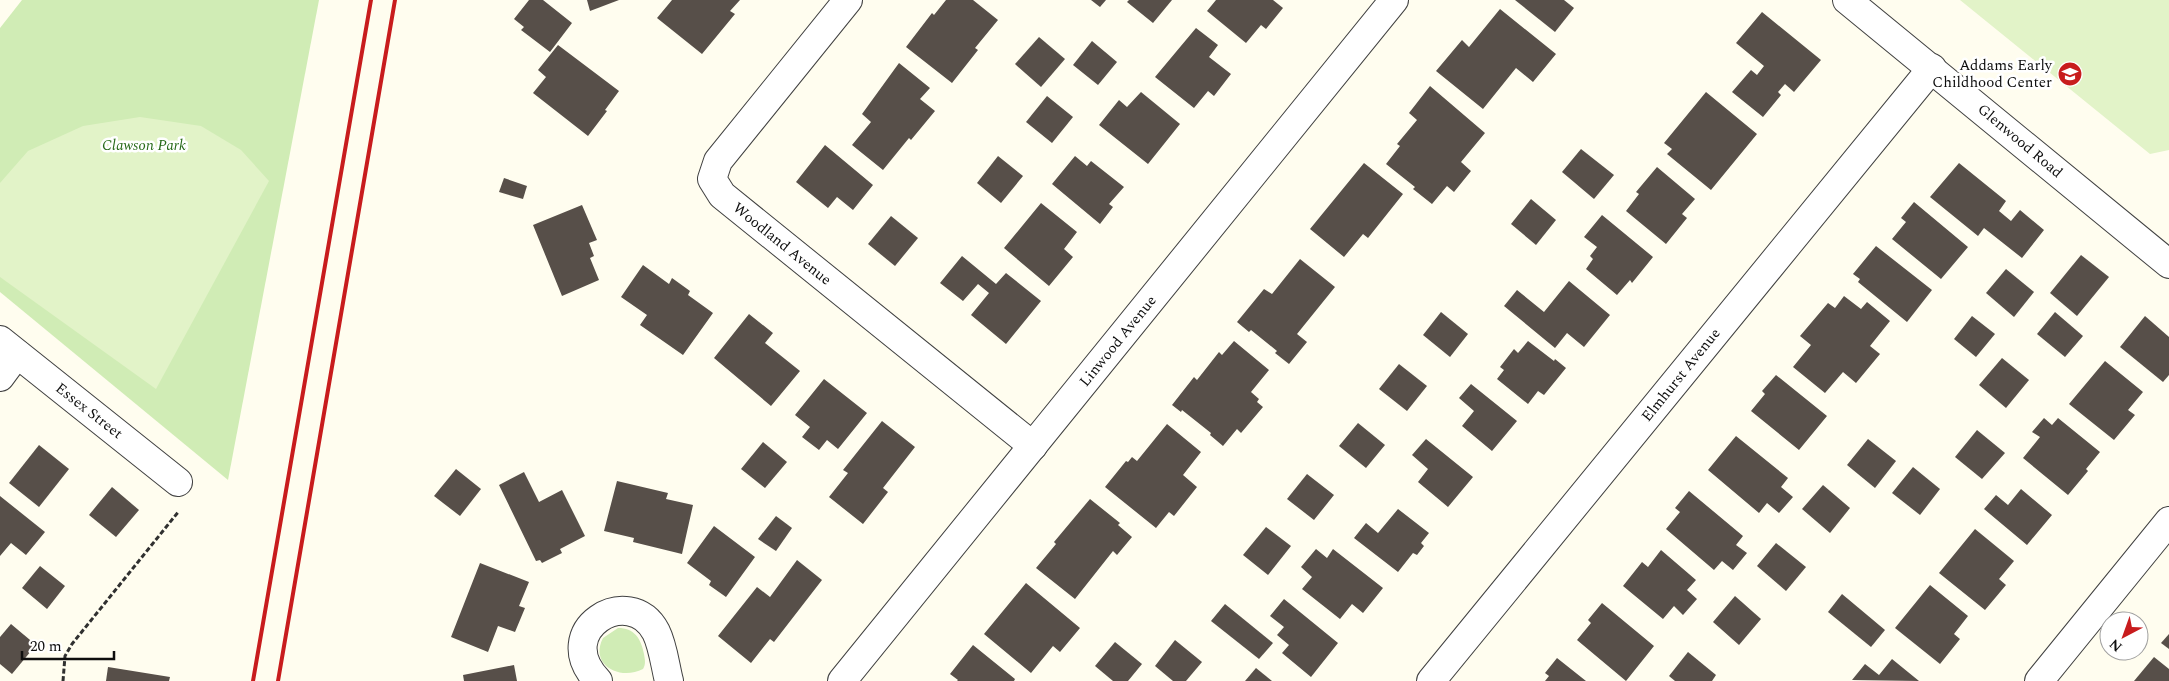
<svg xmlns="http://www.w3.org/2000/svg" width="2169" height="681" viewBox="0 0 2169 681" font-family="Spectral,serif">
<rect width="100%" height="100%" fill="#fffdef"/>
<g fill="#d0ecb5">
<path d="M22,0H319L228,480L0,292V28Z"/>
<path d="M618,628C634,628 641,638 644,654C645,660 646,664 643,669C620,681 589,665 603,638Z"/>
</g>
<g fill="#e2f3c8">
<path d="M1960,0H2169V150L2150,154Z"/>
<path d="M140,117L201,126L241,150L269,181L156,389L0,277V183L28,151L83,126Z"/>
</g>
<g fill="#574f49">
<path d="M529,0H543L572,23L550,52L521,30L524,27L514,19Z"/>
<path d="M587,0H619L590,11Z"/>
<path d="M672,0H740L730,11L735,14L702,54L657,18Z"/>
<path d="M946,0H973L998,20L975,48L978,50L952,83L906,47L932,13L934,15Z"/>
<path d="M1091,0H1106L1100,7Z"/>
<path d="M1129,0H1172L1153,23L1127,2Z"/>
<path d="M1216,0H1273L1283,8L1266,29L1261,25L1246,43L1207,11Z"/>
<path d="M1515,0H1564L1574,8L1555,32Z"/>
<path d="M1500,9L1556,54L1533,82L1516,68L1483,109L1436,71L1462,40L1469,47Z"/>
<path d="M1762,12L1821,60L1794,92L1785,84L1778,92L1781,95L1763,117L1732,92L1751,70L1757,75L1764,66L1736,43Z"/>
<path d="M1196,28L1218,45L1209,57L1231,74L1214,96L1208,91L1194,108L1155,77Z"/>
<path d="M1039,37L1065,59L1041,87L1015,64Z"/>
<path d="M1092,41L1117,62L1098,85L1073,65Z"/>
<path d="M558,45L619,91L605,110L607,111L588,136L533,93L546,77L538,70Z"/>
<path d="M899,63L930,88L920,99L935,111L911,140L909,138L883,170L852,145L871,122L862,114Z"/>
<path d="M1430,86L1485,133L1461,162L1471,171L1454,192L1447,186L1432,204L1413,189L1415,187L1386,164L1400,146L1397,144L1417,120L1409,113Z"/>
<path d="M1141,92L1180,124L1148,164L1099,125L1119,100L1127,107Z"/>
<path d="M1706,92L1757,134L1711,190L1667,154L1672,149L1664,143Z"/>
<path d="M1047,96L1073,117L1052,143L1026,122Z"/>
<path d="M825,145L873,185L853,210L837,197L828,208L796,182Z"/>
<path d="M1581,149L1614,175L1594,199L1562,172Z"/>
<path d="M998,156L1023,176L1001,203L977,183Z"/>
<path d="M1075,156L1087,166L1091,161L1124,187L1109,204L1113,207L1100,224L1052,184Z"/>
<path d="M1364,163L1403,194L1368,238L1363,234L1344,257L1310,229Z"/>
<path d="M1959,163L2006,201L1999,211L2011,221L2020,210L2044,230L2022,258L1984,228L1978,236L1930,197Z"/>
<path d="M1657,167L1695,199L1682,214L1687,218L1666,244L1626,211L1639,194L1636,192Z"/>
<path d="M504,178L527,186L523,199L499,192Z"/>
<path d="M1531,199L1556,220L1536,245L1511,224Z"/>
<path d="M1914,202L1968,247L1941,279L1892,239L1906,222L1901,218Z"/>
<path d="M1041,203L1077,232L1064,249L1073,257L1049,286L1004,248Z"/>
<path d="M582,205L597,240L589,243L594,256L590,258L599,280L562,296L533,225Z"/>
<path d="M1602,215L1653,257L1632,283L1630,280L1617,295L1586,269L1593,259L1590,256L1597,247L1584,237Z"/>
<path d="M891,216L918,238L895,266L868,244Z"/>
<path d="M1876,246L1932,290L1907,322L1858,282L1860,279L1853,274Z"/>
<path d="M2081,255L2109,277L2077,316L2050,293Z"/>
<path d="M962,256L996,284L1006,273L1041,301L1006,344L971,315L989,293L978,284L963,301L940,283Z"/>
<path d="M1300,259L1335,287L1297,334L1307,342L1289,364L1275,353L1277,351L1251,330L1249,332L1237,322L1264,289L1272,294Z"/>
<path d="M643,265L669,284L672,278L690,291L688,295L713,313L683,355L640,325L647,315L621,297Z"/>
<path d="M2006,269L2034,292L2014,317L1986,293Z"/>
<path d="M1569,281L1610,315L1584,347L1567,333L1555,348L1504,306L1517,290L1544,312Z"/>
<path d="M1844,296L1861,309L1867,302L1890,321L1870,346L1880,354L1856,383L1843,372L1825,393L1793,367L1811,345L1800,336L1828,303L1835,308Z"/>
<path d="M1441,312L1468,334L1450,357L1423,335Z"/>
<path d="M2055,312L2083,336L2065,357L2037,334Z"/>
<path d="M749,314L773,333L765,343L800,371L771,406L714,358Z"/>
<path d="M1972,316L1995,334L1976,357L1954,339Z"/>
<path d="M2145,316L2169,337V375L2163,382L2120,347Z"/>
<path d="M1234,341L1269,370L1251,392L1259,399L1257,402L1263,407L1241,433L1237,429L1223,446L1210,435L1211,433L1182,410L1181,412L1172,405L1194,377L1197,380L1219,352L1222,355Z"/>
<path d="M1528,341L1554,361L1555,359L1566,368L1544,395L1538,391L1528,404L1497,379L1504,370L1500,367L1514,349L1518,353Z"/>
<path d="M2002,358L2029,380L2006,408L1979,385Z"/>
<path d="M2105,361L2143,392L2128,410L2135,415L2114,440L2069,404Z"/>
<path d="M1399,364L1427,386L1407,411L1379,389Z"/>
<path d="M1776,375L1827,416L1799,450L1751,411L1765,394L1762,391Z"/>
<path d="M824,379L867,413L838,449L827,440L819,450L802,437L810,427L795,415Z"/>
<path d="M1471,384L1517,421L1492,451L1462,426L1474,411L1459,398Z"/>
<path d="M2044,418L2052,425L2058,418L2100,452L2086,469L2088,471L2068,495L2023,458L2040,437L2032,432Z"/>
<path d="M882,421L915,447L883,488L888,492L863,524L829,497L848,473L843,470Z"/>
<path d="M1358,423L1385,445L1366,468L1339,446Z"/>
<path d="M1167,424L1201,452L1183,475L1197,487L1174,516L1169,512L1156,528L1105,487L1126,461L1128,462L1132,457L1137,461Z"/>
<path d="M1977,430L2005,453L1982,479L1955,457Z"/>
<path d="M1736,436L1788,478L1781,487L1793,497L1779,513L1767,503L1759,513L1708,470Z"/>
<path d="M1426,439L1473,477L1448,507L1418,482L1428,469L1412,455Z"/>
<path d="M1868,439L1896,461L1875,488L1847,465Z"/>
<path d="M763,442L787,462L765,488L741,469Z"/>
<path d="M39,445L69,469L39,507L9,483Z"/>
<path d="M1913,467L1940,489L1920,515L1892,493Z"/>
<path d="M456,469L481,489L460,516L434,496Z"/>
<path d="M524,472L539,502L562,490L585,536L560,549L562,553L542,563L540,560L536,561L499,485Z"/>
<path d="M1307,474L1334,495L1314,520L1287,499Z"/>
<path d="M617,481L668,493L666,499L693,505L682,554L633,542L634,538L604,531Z"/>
<path d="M1823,485L1850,508L1830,533L1802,509Z"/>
<path d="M112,487L139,510L116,537L89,515Z"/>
<path d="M2021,489L2052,515L2027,545L1984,509L1996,495L2008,505Z"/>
<path d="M1689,491L1743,536L1736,545L1747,553L1733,570L1722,561L1714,570L1666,529L1680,512L1675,508Z"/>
<path d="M0,496L45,532L26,555L11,543L0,556Z"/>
<path d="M1090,499L1120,523L1118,525L1132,537L1117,555L1113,551L1075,599L1036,568L1056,544L1054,542Z"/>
<path d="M1398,509L1429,533L1421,543L1424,546L1417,555L1413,553L1398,572L1354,538L1366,523L1378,533Z"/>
<path d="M776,516L792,528L776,551L758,539Z"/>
<path d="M714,526L755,557L726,597L709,585L711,581L687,563Z"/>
<path d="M1266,527L1291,546L1268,575L1243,555Z"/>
<path d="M1975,529L2014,561L1999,579L2006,585L1985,610L1939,573Z"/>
<path d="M1776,543L1806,567L1786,591L1757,566Z"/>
<path d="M1316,549L1327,558L1333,549L1383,588L1363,613L1352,604L1340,619L1302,589L1312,577L1301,567Z"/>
<path d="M1661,550L1696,580L1687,590L1697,599L1683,615L1674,606L1663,619L1623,586L1642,562L1648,567Z"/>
<path d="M797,560L822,580L774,642L770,639L751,663L718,636L757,587L770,597Z"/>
<path d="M480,563L529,582L519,606L525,608L515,632L498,626L488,652L451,637Z"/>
<path d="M40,566L65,586L47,609L22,588Z"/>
<path d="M1026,583L1080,628L1060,652L1053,646L1031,673L984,634Z"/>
<path d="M1930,585L1968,616L1954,634L1960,639L1940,664L1895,628Z"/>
<path d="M1842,594L1885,630L1871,647L1828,612Z"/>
<path d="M1735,596L1761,619L1739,645L1713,622Z"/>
<path d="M1284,599L1338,643L1311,677L1282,653L1289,645L1277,635L1284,627L1270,616Z"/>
<path d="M1602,603L1654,646L1626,681L1577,640L1591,623L1588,620Z"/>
<path d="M1225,604L1273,643L1259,659L1211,621Z"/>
<path d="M11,624L36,645L12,674L0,664V637Z"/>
<path d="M2169,634V649L2161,643Z"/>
<path d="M1175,640L1202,662L1186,681H1173L1155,666Z"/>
<path d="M1115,642L1142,664L1128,681H1113L1095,666Z"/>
<path d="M973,645L1015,679L1014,681H957L958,680L950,674Z"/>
<path d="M1688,652L1716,675L1712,681H1675L1669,676Z"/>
<path d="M2154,657L2169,669V681H2134Z"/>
<path d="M1557,658L1586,681H1545L1549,676L1545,673Z"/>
<path d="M1892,659L1919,681L1852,680L1865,664L1879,675Z"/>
<path d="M514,665L517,681H464L463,675Z"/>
<path d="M108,667L170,677L169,681H106Z"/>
<path d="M1256,668L1272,681H1245Z"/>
</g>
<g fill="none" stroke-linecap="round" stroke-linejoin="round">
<defs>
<g id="minor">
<path d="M848,0L718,161L712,179L722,195L1033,446"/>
<path d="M1847,0L2169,264"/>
<path d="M0,340L178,482"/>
<path d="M0,377L17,354"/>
<path d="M598,681C549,630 630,582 656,632C663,646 665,665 669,681"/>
<path d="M842,681L1394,0"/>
<path d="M1431,681L1932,68"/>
<path d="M2039,681L2169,521"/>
</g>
</defs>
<use href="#minor" stroke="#414141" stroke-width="30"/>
<g stroke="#303030" stroke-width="3" stroke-dasharray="5 2.5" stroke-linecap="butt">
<path d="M1979,71L1985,65"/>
<path d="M63,681L65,656L72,644L179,511"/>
</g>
<use href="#minor" stroke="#fff" stroke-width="28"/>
<g stroke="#c81c1d" stroke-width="4">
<path d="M253,681L371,0"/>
<path d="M278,681L395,0"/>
</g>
</g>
<defs>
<symbol id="school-disc" viewBox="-11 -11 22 22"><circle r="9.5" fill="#c81c1d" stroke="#fff"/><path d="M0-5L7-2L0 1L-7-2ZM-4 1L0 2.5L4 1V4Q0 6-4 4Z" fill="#fff"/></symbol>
</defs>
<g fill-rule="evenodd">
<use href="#school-disc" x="2056" y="60" width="28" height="28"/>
</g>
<g text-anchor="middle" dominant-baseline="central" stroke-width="5" stroke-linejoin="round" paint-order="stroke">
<g font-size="15" fill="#0e0e0e" stroke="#fff" text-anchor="end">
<text x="2052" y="65">Addams Early<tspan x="2052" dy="17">Childhood Center</tspan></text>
</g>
<g font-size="15" fill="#0e0e0e" stroke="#fff">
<text transform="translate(2020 141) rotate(40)">Glenwood Road</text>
<text transform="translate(782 244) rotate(39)">Woodland Avenue</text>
<text transform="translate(1118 341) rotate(-51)">Linwood Avenue</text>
<text transform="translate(1681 375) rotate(-51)">Elmhurst Avenue</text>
<text transform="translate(89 411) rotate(38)">Essex Street</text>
</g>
<g font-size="15" font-style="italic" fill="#276a19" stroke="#fff">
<text x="144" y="145">Clawson Park</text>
</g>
</g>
<g transform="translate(2124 636) rotate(221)"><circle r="24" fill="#ffffff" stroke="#9f9f9f"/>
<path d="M0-4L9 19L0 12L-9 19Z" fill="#c81c1d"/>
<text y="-8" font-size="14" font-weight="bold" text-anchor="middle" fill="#0e0e0e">N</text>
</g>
<path d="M22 651v8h92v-8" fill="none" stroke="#0e0e0e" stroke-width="2.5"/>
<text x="30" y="651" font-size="15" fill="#0e0e0e" stroke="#ffffff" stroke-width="4" paint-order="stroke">20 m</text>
</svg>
